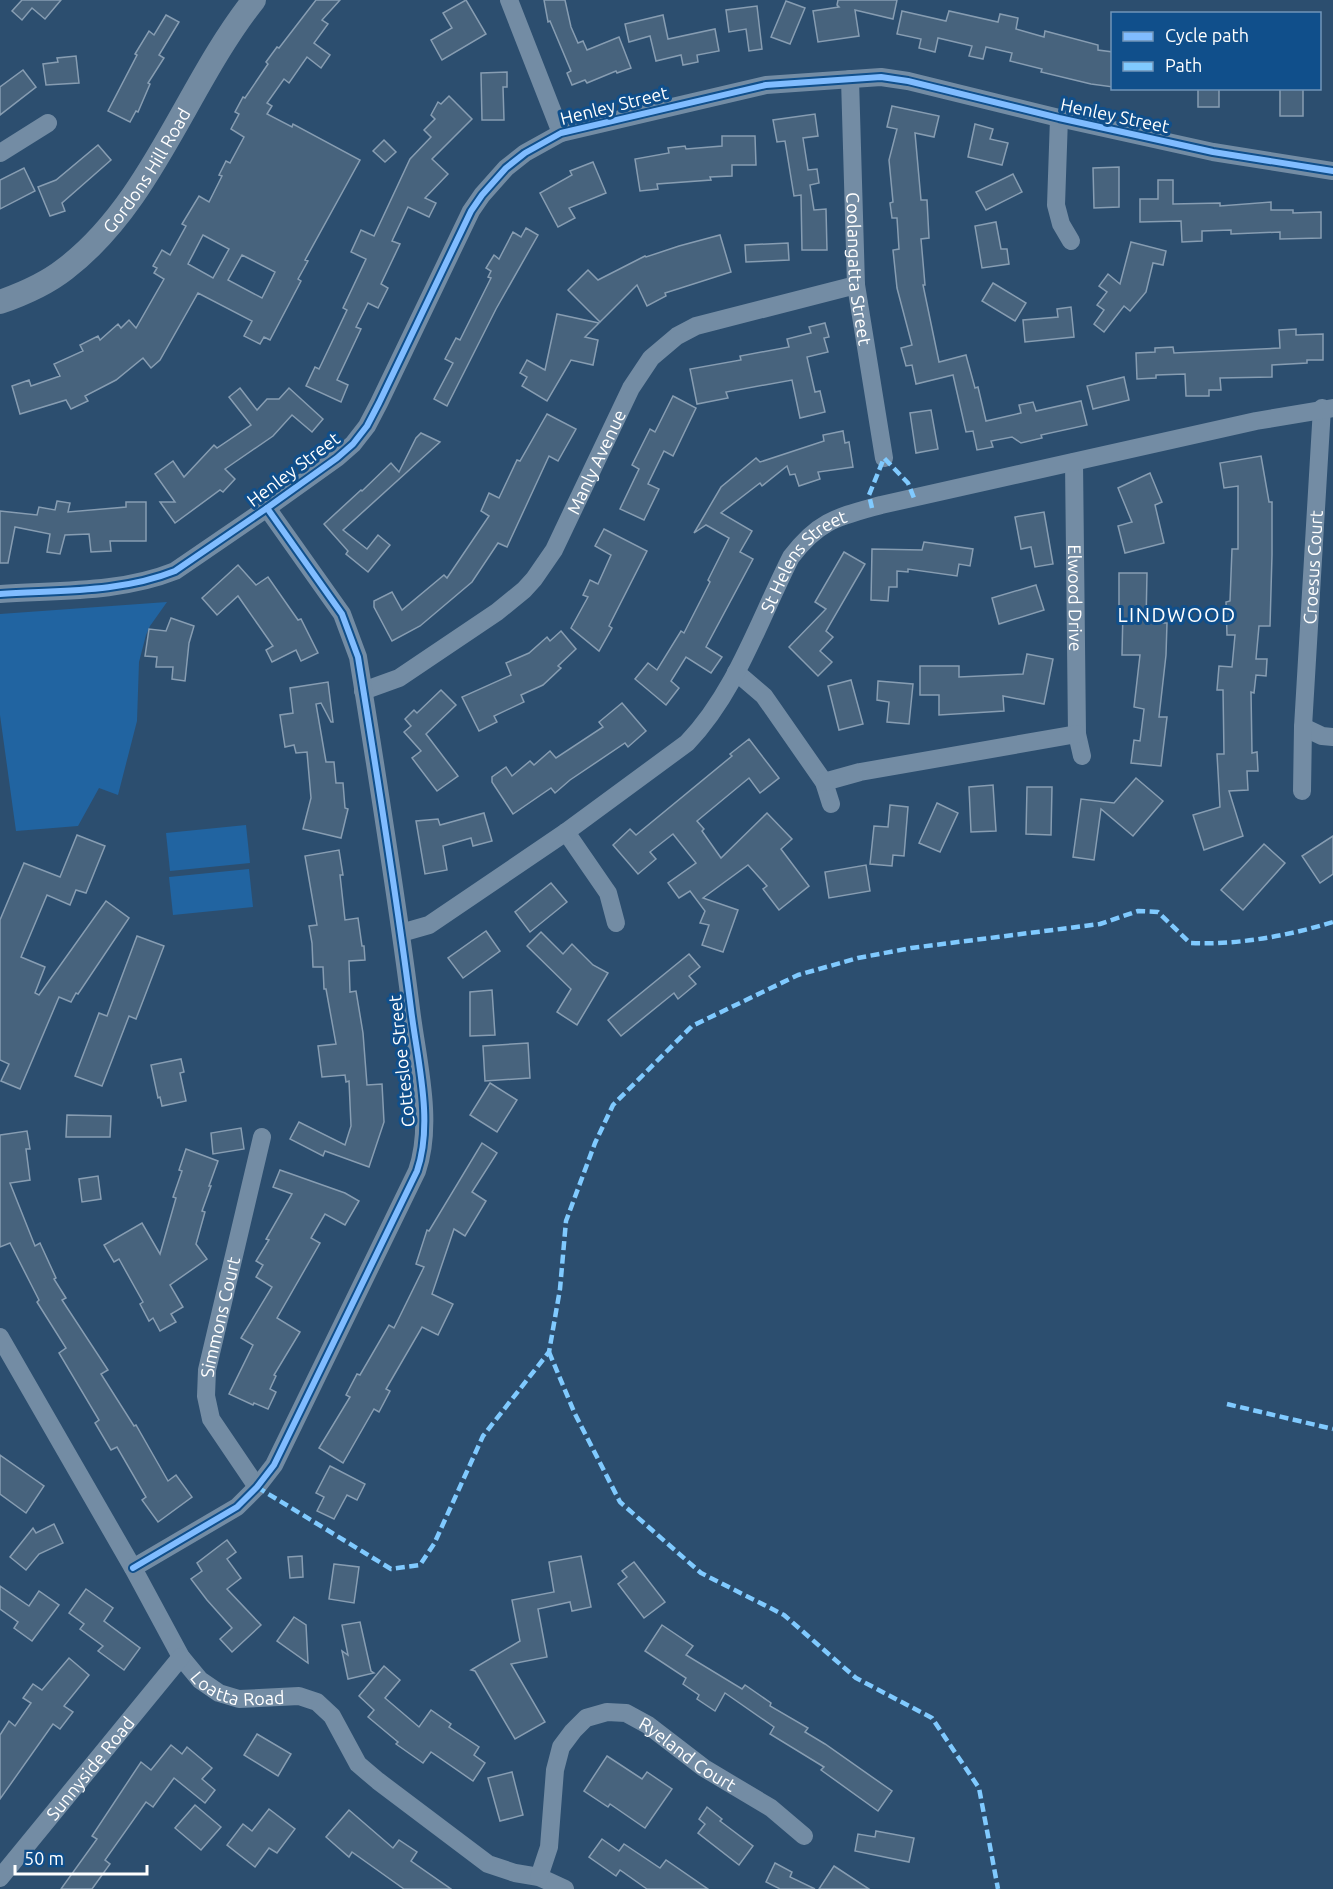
<svg xmlns="http://www.w3.org/2000/svg" width="1333" height="1889" viewBox="0 0 1333 1889" font-family="Ubuntu,sans-serif">
<rect width="100%" height="100%" fill="#2c4e6f"/>
<g fill="#2164a1">
<path d="M167,602L150,626L146,635L139,662L137,721L118,795L99,788L78,826L16,831L0,715V614Z"/>
<path d="M246,825L250,863L170,871L166,833Z"/>
<path d="M249,869L253,907L173,915L169,877Z"/>
</g>
<g fill="#47637d" stroke="#879db2" stroke-width="1.5" fill-rule="evenodd">
<path d="M22,0H61L45,19L32,8L22,20L12,11Z"/>
<path d="M316,0H340L322,20L328,24L314,43L330,55L321,68L307,57L289,83L284,79L267,103L272,106L267,114L292,127L293,124L360,160L305,260L308,261L298,279L301,281L270,340L264,337L260,344L244,336L252,321L198,293L160,360L151,368L143,358L116,380L85,396L88,401L71,409L66,400L20,414L12,386L29,380L31,386L60,376L54,364L83,351L80,345L98,336L100,340L118,324L121,328L129,320L136,328L164,279L154,273L157,268L153,266L162,250L170,255L186,226L182,224L199,196L209,202L222,176L219,175L226,161L230,163L244,137L231,129L239,114L235,112L243,97L245,98L268,64L266,62L277,47L279,48ZM203,235L229,249L213,278L188,264ZM242,255L275,272L262,298L228,280Z"/>
<path d="M466,0L486,34L442,60L431,40L452,28L443,13Z"/>
<path d="M544,0H565L571,27L578,43L583,41L587,50L619,37L631,68L617,73L616,71L587,83L585,80L572,85L567,73L571,71L550,21L548,22Z"/>
<path d="M838,0H897L893,19L855,10L859,36L818,42L813,11L839,7L837,5Z"/>
<path d="M786,1L805,8L790,44L771,37Z"/>
<path d="M757,6L762,49L749,51L746,29L729,32L726,10Z"/>
<path d="M902,11L946,21L949,11L998,22L1000,14L1018,18L1016,29L1044,37L1045,31L1098,45V50L1113,52V87L1091,84L1041,72L1042,69L1010,61L1012,53L986,47L983,59L969,56L972,46L938,38L935,52L919,48L921,39L897,34Z"/>
<path d="M166,15L179,22L159,55L164,58L148,83L150,84L138,112L136,111L130,122L108,111L137,55L135,54L149,31L154,35Z"/>
<path d="M663,15L668,39L715,29L719,51L697,55L698,62L683,65L681,55L656,61L650,36L629,42L625,24Z"/>
<path d="M76,56L79,83L46,85L43,64L58,62L57,58Z"/>
<path d="M23,70L36,87L0,115V87Z"/>
<path d="M507,72V87H503L504,120H482L481,73Z"/>
<rect x="1198" y="88" width="21" height="19"/>
<rect x="1280" y="88" width="23" height="28"/>
<path d="M449,96L472,119L432,159L448,174L425,198L436,203L429,217L408,207L392,241L400,244L381,284L388,288L378,308L368,303L356,327L361,329L337,380L348,385L341,402L306,386L315,367L319,369L347,310L343,308L366,259L351,252L361,230L374,236L410,159L431,137L424,130L435,119L431,115L438,102L441,104Z"/>
<path d="M892,106L939,116L934,137L915,133L921,200H927L929,238L921,239L925,285H923L939,362L966,355L975,388L978,387L986,421L1021,413L1019,405L1033,402L1036,411L1081,401L1087,425L1041,435L1042,438L1021,443L1012,437L991,441L993,447L977,450L973,431L966,432L953,375L916,384L912,365L906,366L901,348L912,345L897,288L893,250L899,249L897,218H892L890,203L893,202L889,160L897,129L887,127Z"/>
<path d="M815,114L818,136L803,138L808,170L817,169L819,183L810,185L814,210L826,209L827,250H802L801,195L794,196L785,141L777,142L773,120Z"/>
<path d="M975,124L993,129L990,139L1008,143L1002,165L968,157Z"/>
<path d="M722,136H755L756,165H732V176L710,177L711,180L657,184L658,189L640,191L635,159L669,153L668,148L685,146L686,149L722,146Z"/>
<path d="M384,140L396,152L385,162L373,151Z"/>
<path d="M98,145L111,160L62,203L65,211L50,216L38,187L56,180Z"/>
<path d="M593,162L606,193L569,208L575,218L558,227L540,193L572,175L570,171Z"/>
<path d="M1119,167V207L1094,208L1093,168Z"/>
<path d="M24,168L35,191L0,209V180Z"/>
<path d="M1013,174L1022,192L986,210L976,192Z"/>
<path d="M1158,180H1173V204L1220,203V206L1271,202V210H1293V213L1321,212V238L1280,239V232L1231,234V230L1202,231V241L1182,242L1181,221L1140,222V199H1158Z"/>
<path d="M996,222L1001,249H1007L1009,264L982,268L975,226Z"/>
<path d="M526,228L538,235L496,309L447,406L434,399L453,363L445,359L456,338L460,340L491,278L488,277L491,271L486,268L494,255L499,259L513,232L521,237Z"/>
<path d="M720,235L731,272L665,293L666,296L647,306L637,285L600,322L568,290L588,270L598,280L645,256L646,257L679,246Z"/>
<path d="M1131,242L1166,251L1163,265L1153,263L1146,292L1130,311L1124,306L1104,332L1094,324L1104,310L1097,305L1107,292L1099,286L1108,274L1120,284Z"/>
<path d="M788,243L789,260L746,262L745,245Z"/>
<path d="M993,283L1026,303L1015,321L982,301Z"/>
<path d="M1071,307L1074,337L1025,342L1023,320L1058,317L1057,309Z"/>
<path d="M557,314L599,323L585,337L598,340L593,365L571,360L547,401L522,386L527,377L520,373L527,360L545,370Z"/>
<path d="M825,323L829,337L824,338L828,352L807,357L815,392L820,391L825,412L800,418L792,380L726,392L728,398L697,404L690,369L741,360L740,356L789,347L787,339L811,333L809,327Z"/>
<path d="M1296,329V335L1323,334V360H1307V363L1272,365V377L1220,378L1221,390H1209V396H1186L1185,374L1156,375V378L1137,379L1136,353L1155,352V348L1173,347L1174,353L1280,348L1279,330Z"/>
<path d="M1124,377L1129,400L1093,409L1087,386Z"/>
<path d="M240,388L257,410L267,399H279L289,388L323,419L312,432L292,415L273,436L225,469L235,479L223,492L220,490L175,523L160,502H175L155,474L173,461L184,477L214,445L217,448L251,425L229,397Z"/>
<path d="M673,396L696,408L673,456L664,451L648,484L659,489L644,520L620,509L639,469L632,465L650,429L655,432Z"/>
<path d="M931,410L938,449L916,453L910,413Z"/>
<path d="M547,414L576,429L558,461L549,456L507,547L498,543L472,582L420,626L392,641L374,607V601L392,592L402,610L444,575L447,578L489,516L481,511L489,493L499,498L517,460L520,461Z"/>
<path d="M843,431L845,443L849,442L853,467L818,472L820,479L799,486L795,474L790,475L787,466L762,486L760,483L721,513L752,531L740,552L753,559L706,647L722,657L711,673L686,657L671,681L679,688L666,705L635,679L648,663L657,670L681,631L684,633L710,582L708,580L729,538L706,525L694,533L721,487L756,458L760,462L824,441L823,435Z"/>
<path d="M421,433L440,442L343,530L367,549L378,535L390,545L368,572L346,554L348,551L324,524L361,490L362,491L391,463L399,472L416,438Z"/>
<path d="M1261,456L1269,502H1272V555L1270,626H1259L1256,659H1267L1266,676L1256,675L1254,693L1251,692L1252,753L1257,752L1258,771H1247L1248,790L1229,791L1243,836L1204,850L1193,815L1220,807L1217,754H1224L1223,690H1217L1219,666L1232,667L1235,635H1227L1226,602L1230,601L1232,549H1238V486L1224,488L1220,463Z"/>
<path d="M1150,473L1162,502L1155,505L1164,543L1125,553L1118,526L1132,522L1118,488Z"/>
<path d="M57,501L70,503L68,512L126,507V502H146V541H110L111,551L91,552L89,534L65,535L60,554L47,552L50,534L15,527L8,563H0V511L37,515L39,507L55,510Z"/>
<path d="M1044,512L1053,564L1035,567L1031,547L1021,549L1015,517Z"/>
<path d="M604,529L647,551L609,626L612,628L599,651L571,628L588,597L583,595L590,580L598,584L611,555L595,546Z"/>
<path d="M924,542L973,549L970,566L959,564L957,576L908,569V572L897,571V587H889L888,601L871,600L872,549L922,550Z"/>
<path d="M844,552L865,564L826,631L833,637L820,651L832,662L818,676L789,647L826,609L815,602Z"/>
<path d="M238,565L256,585L268,577L298,620L301,619L318,653L301,661L296,650L272,662L266,650L273,646L238,596L217,615L202,598Z"/>
<path d="M1119,573H1147L1146,623H1167L1166,655L1159,717H1167L1161,766L1131,763L1134,740L1140,741L1144,709L1134,707L1140,655H1122L1123,609H1119Z"/>
<path d="M1036,585L1044,610L999,624L992,598Z"/>
<path d="M171,618L194,626L189,643L185,681L172,679L173,667H156L157,657L145,656L149,629L166,631Z"/>
<path d="M561,631L576,649L558,666L561,668L543,685L521,695L524,702L494,716L497,722L479,731L462,697L511,675L506,663L529,653L547,637L550,641Z"/>
<path d="M1027,654L1053,659L1044,704L1003,696L1004,711L939,715V695H920V666H959V677L1023,674Z"/>
<path d="M851,680L863,724L839,730L828,686Z"/>
<path d="M878,681L913,684L909,724L887,722L889,702L877,700Z"/>
<path d="M328,682L333,722H331L321,703L316,704L326,762H334L336,783H343L345,808L348,809L341,838L303,829L311,798L307,752L296,753L294,745L285,747L280,715L293,713L290,688Z"/>
<path d="M441,690L456,705L426,734L458,776L437,791L412,758L421,751L404,732L411,726L405,719L414,710L417,713Z"/>
<path d="M622,703L646,731L628,747L625,743L570,780L555,793L551,788L513,814L492,782V777L506,767L512,776L530,761L534,765L550,751L556,758L603,727L599,722Z"/>
<path d="M749,739L779,778L760,793L749,778L697,821L704,829L702,831L721,858L767,813L792,839L781,849L809,886L779,910L763,889L767,886L748,865L703,898L738,910L723,952L702,945L709,925L700,923L705,911L690,891L679,898L668,883L696,863L673,834L650,852L656,859L638,874L613,845L630,829L636,835L732,756L730,754Z"/>
<path d="M1136,778L1163,801L1133,836L1101,809L1094,860L1073,857L1081,799L1114,803Z"/>
<path d="M993,785L996,831L971,832L969,787Z"/>
<path d="M1027,787H1052L1051,835L1026,834Z"/>
<path d="M937,803L958,813L940,852L919,843Z"/>
<path d="M890,805L908,807L904,856L893,855L892,866L870,864L874,826L888,827Z"/>
<path d="M484,813L492,841L473,846L471,838L443,846L447,870L425,874L416,821L438,819L440,825Z"/>
<path d="M77,835L105,846L86,893L76,890L70,905L47,895L21,957L45,967L35,993L39,995L106,901L129,918L78,994L76,993L71,1002L59,997L20,1089L1,1081L9,1064L0,1060V920L24,863L60,877Z"/>
<path d="M1333,836V874L1320,883L1302,856Z"/>
<path d="M1264,844L1285,863L1243,910L1221,890Z"/>
<path d="M339,850L343,875H340L345,920L358,918L362,946H364L365,960L349,961L350,992L356,991L363,1033L367,1085L382,1084L384,1122L369,1167L325,1151L323,1156L290,1139L299,1122L345,1145L351,1126L349,1081L346,1082L345,1075L322,1077L318,1046L336,1044L326,989H324L323,967H313L312,943L309,926L317,925L305,856Z"/>
<path d="M866,865L870,891L829,898L825,872Z"/>
<path d="M551,883L567,902L530,932L515,912Z"/>
<path d="M486,931L500,951L463,978L448,958Z"/>
<path d="M541,932L563,954L572,944L593,965L608,973L577,1025L557,1012L571,989L527,946Z"/>
<path d="M137,936L164,946L136,1019L129,1016L102,1086L75,1076L99,1013L107,1016Z"/>
<path d="M689,954L700,967L689,976L696,984L678,999L674,993L621,1036L608,1020Z"/>
<path d="M492,990L495,1035L470,1036V992Z"/>
<path d="M528,1043L530,1078L485,1081L483,1046Z"/>
<path d="M181,1059L184,1072L180,1073L186,1101L162,1106L160,1097L158,1098L151,1065Z"/>
<path d="M490,1083L517,1100L497,1132L470,1115Z"/>
<path d="M67,1115L111,1116L110,1137H66Z"/>
<path d="M241,1128L244,1149L213,1154L211,1133Z"/>
<path d="M27,1131L30,1149H26L30,1180L10,1183L35,1246L40,1243L56,1278L54,1279L66,1298L62,1300L108,1370L101,1374L134,1426L136,1425L168,1481L176,1475L192,1497L158,1522L142,1500L146,1497L117,1447L111,1450L95,1423L99,1420L59,1353L66,1348L37,1302L39,1300L10,1243L0,1247V1135Z"/>
<path d="M482,1143L497,1153L472,1192L486,1201L465,1236L454,1229L432,1294L453,1304L438,1335L422,1327L386,1389L390,1391L379,1412L374,1409L343,1463L319,1448L350,1397L346,1395L357,1374L360,1375L389,1325L394,1328L424,1267L416,1264L427,1230L429,1231Z"/>
<path d="M186,1149L218,1161L209,1186H211L202,1211L205,1212L196,1244L207,1259L170,1285L183,1307L171,1314L176,1322L160,1331L153,1318L149,1321L140,1304L143,1302L119,1259L114,1262L104,1245L142,1223L160,1254L176,1198L173,1197L182,1171L179,1170Z"/>
<path d="M280,1170L345,1193L359,1201L345,1225L325,1214L311,1238L320,1243L277,1318L300,1332L274,1375L276,1376L270,1389L276,1392L268,1409L254,1403L253,1405L229,1394L253,1345L241,1338L272,1287L256,1277L263,1265L256,1261L269,1240L266,1239L292,1194L273,1187Z"/>
<path d="M98,1176L101,1199L82,1202L79,1179Z"/>
<path d="M0,1455L44,1486L26,1513L0,1494Z"/>
<path d="M330,1466L365,1484L357,1500L347,1495L334,1519L317,1511L324,1497L316,1493Z"/>
<path d="M54,1524L63,1543L39,1554L26,1570L10,1557L33,1528L36,1533Z"/>
<path d="M227,1540L236,1552L227,1559L241,1578L227,1589L261,1625L232,1652L220,1639L232,1628L207,1600L191,1579L202,1571L197,1563Z"/>
<path d="M302,1556L303,1577L290,1578L288,1557Z"/>
<path d="M581,1556L591,1607L572,1611L570,1602L538,1609L547,1657L511,1664L545,1722L515,1739L475,1671L471,1670L520,1641L512,1600L554,1592L549,1562Z"/>
<path d="M634,1562L665,1602L644,1618L618,1584L627,1577L622,1571Z"/>
<path d="M334,1564L359,1567L354,1603L329,1599Z"/>
<path d="M0,1586L29,1606L39,1591L59,1605L32,1641L14,1628L18,1622L0,1609Z"/>
<path d="M86,1589L113,1608L104,1621L140,1648L124,1670L98,1651L103,1646L80,1629L84,1624L69,1613Z"/>
<path d="M294,1617L306,1625L308,1663L277,1641Z"/>
<path d="M360,1622L371,1671L374,1673L348,1679L342,1651L348,1655L342,1625Z"/>
<path d="M662,1625L693,1646L686,1655L742,1689L745,1685L771,1703L770,1706L808,1728L805,1732L825,1744L892,1791L878,1811L821,1770L824,1767L770,1734L774,1727L725,1693L715,1711L697,1699L699,1695L683,1684L686,1678L645,1651Z"/>
<path d="M69,1658L89,1675L64,1706L73,1712L60,1729L53,1724L0,1799V1735L9,1721L15,1726L31,1703L23,1698L33,1684L42,1690Z"/>
<path d="M384,1666L400,1680L385,1698L419,1727L431,1710L451,1724L449,1727L479,1747L474,1755L485,1763L473,1781L431,1752L423,1763L396,1744L398,1742L368,1717L374,1710L359,1696Z"/>
<path d="M257,1734L291,1754L278,1776L244,1755Z"/>
<path d="M171,1745L182,1754L187,1747L212,1768L202,1779L215,1790L205,1803L174,1778L153,1807L146,1802L105,1860L110,1864L92,1889H61L97,1839L92,1836L141,1762L151,1770Z"/>
<path d="M607,1756L642,1779L647,1772L672,1789L645,1828L610,1804L608,1807L584,1791Z"/>
<path d="M512,1772L523,1815L500,1821L488,1778Z"/>
<path d="M195,1805L221,1827L201,1850L175,1828Z"/>
<path d="M707,1807L722,1819L720,1821L753,1846L739,1865L698,1833L705,1824L699,1819Z"/>
<path d="M269,1809L295,1829L277,1853L269,1848L255,1867L227,1845L243,1824L252,1831Z"/>
<path d="M349,1810L393,1848L399,1840L417,1852L411,1861L451,1889H404L352,1852L349,1857L326,1837Z"/>
<path d="M876,1831L914,1838L909,1862L855,1851L858,1834L875,1837Z"/>
<path d="M602,1839L619,1851L624,1844L660,1868L666,1860L708,1889H647L620,1870L616,1876L589,1857Z"/>
<path d="M775,1863L792,1872L790,1877L815,1889H780L766,1882Z"/>
<path d="M834,1866L869,1889H819Z"/>
</g>
<g fill="none" stroke-linecap="round" stroke-linejoin="round">
<g stroke="#738ca4" stroke-width="18">
<path d="M509,0L561,133"/>
<path id="s1" d="M850,79L856,285L884,458"/>
<path d="M1059,118L1056,205L1061,224L1071,241"/>
<path d="M0,153L48,123"/>
<path id="s2" d="M1074,462L1077,734L1082,756"/>
<path d="M0,594C58,590 120,593 175,571L267,508L337,458L353,444L367,426L379,403L471,211L482,195L506,168L525,153L561,133L766,85L881,77L908,81L1059,118L1213,152L1333,171"/>
<path d="M736,672L764,696L824,782L831,804"/>
<path id="s3" d="M363,691L399,678L497,612L524,590L534,579L554,550L631,388L651,358L677,336L696,326L856,285"/>
<path d="M1303,727L1322,736L1333,737"/>
<path d="M824,782L860,772L1077,734"/>
<path id="s4" d="M1302,791L1303,727L1322,408"/>
<path d="M566,832L608,893L616,923"/>
<path id="s5" d="M401,933L429,925L566,832L687,743C736,692 759,620 791,557C819,520 838,517 881,505L1256,421L1333,408"/>
<path id="s6" d="M0,1337L133,1568L181,1657L200,1680L219,1693L239,1699L299,1696L317,1702L332,1716L358,1764L378,1781L488,1864L515,1873L539,1877L565,1889"/>
<path id="s7" d="M257,1487L211,1419L206,1396L207,1370L262,1137"/>
<path d="M133,1568L237,1507L257,1487L274,1465L417,1171C434,1122 417,1059 411,1009C396,891 377,774 358,657L342,614L267,508"/>
<path id="s8" d="M539,1877L549,1847L555,1770L561,1747L573,1731L586,1718L607,1712L626,1713L648,1725L704,1768L771,1808L804,1836"/>
<path id="s9" d="M0,1878L181,1657"/>
</g>
<path stroke="#728aa1" stroke-width="24" id="s10" d="M0,302C23,294 46,284 65,269C152,203 187,84 254,0"/>
<g stroke="#80caff" stroke-width="4.5" stroke-dasharray="9 4.5" stroke-linecap="butt">
<path d="M872,508L869,495L884,458L908,483L914,498"/>
<path d="M549,1352L575,1414L620,1502L701,1573L784,1615L856,1678L932,1718L979,1788L998,1889"/>
<path d="M1227,1404L1333,1429"/>
<path d="M257,1487L391,1569L420,1565L434,1544L483,1436L549,1352L560,1289L566,1221L595,1143L613,1105L692,1026L798,975L858,958L911,948L1100,924L1138,911L1158,912L1190,943C1239,945 1287,936 1333,922"/>
</g>
<defs>
<g id="cycleway">
<path d="M0,594C58,590 120,593 175,571L267,508L337,458L353,444L367,426L379,403L471,211L482,195L506,168L525,153L561,133L766,85L881,77L908,81L1059,118L1213,152L1333,171"/>
<path d="M133,1568L237,1507L257,1487L274,1465L417,1171C434,1122 417,1059 411,1009C396,891 377,774 358,657L342,614L267,508"/>
</g>
</defs>
<use href="#cycleway" stroke="#104f8b" stroke-width="10"/>
<use href="#cycleway" stroke="#80bcff" stroke-width="6"/>
</g>
<g text-anchor="middle" dominant-baseline="central" stroke-width="6" stroke-linejoin="round" paint-order="stroke">
<g font-size="18" fill="#fff" stroke="#104f8b">
<text transform="translate(614 105) rotate(-14)">Henley Street</text>
<text transform="translate(1115 115) rotate(12)">Henley Street</text>
<text stroke="none"><textPath href="#s10" startOffset="202">Gordons Hill Road</textPath></text>
<text stroke="none"><textPath href="#s1" startOffset="190">Coolangatta Street</textPath></text>
<text stroke="none"><textPath href="#s3" startOffset="339">Manly Avenue</textPath></text>
<text transform="translate(293 469) rotate(-37)">Henley Street</text>
<text stroke="none"><textPath href="#s5" startOffset="564">St Helens Street</textPath></text>
<text stroke="none"><textPath href="#s4" startOffset="224">Croesus Court</textPath></text>
<text stroke="none"><textPath href="#s2" startOffset="136">Elwood Drive</textPath></text>
<text transform="translate(401 1061) rotate(-96)">Cottesloe Street</text>
<text stroke="none"><textPath href="#s7" startOffset="186">Simmons Court</textPath></text>
<text stroke="none"><textPath href="#s6" startOffset="438">Loatta Road</textPath></text>
<text stroke="none"><textPath href="#s8" startOffset="286">Ryeland Court</textPath></text>
<text stroke="none"><textPath href="#s9" startOffset="142">Sunnyside Road</textPath></text>
</g>
<g font-size="20" letter-spacing="1.5" fill="#fff" stroke="#104f8b">
<text x="1177" y="614">LINDWOOD</text>
</g>
</g>
<rect x="1111" y="12" width="210" height="78" fill="#104f8b" stroke="#7095b9" stroke-width="1.5"/>
<rect x="1123" y="32" width="30" height="9" fill="#80bcff" stroke="#7095b9" stroke-width="1.5"/>
<text x="1165" y="42" font-size="18" fill="#ffffff">Cycle path</text>
<rect x="1123" y="62" width="30" height="9" fill="#80caff" stroke="#7095b9" stroke-width="1.5"/>
<text x="1165" y="72" font-size="18" fill="#ffffff">Path</text>
<path d="M15 1865v9h132v-9" fill="none" stroke="#ffffff" stroke-width="3"/>
<text x="24" y="1865" font-size="18" fill="#ffffff" stroke="#104f8b" stroke-width="4.5" paint-order="stroke">50 m</text>
</svg>
